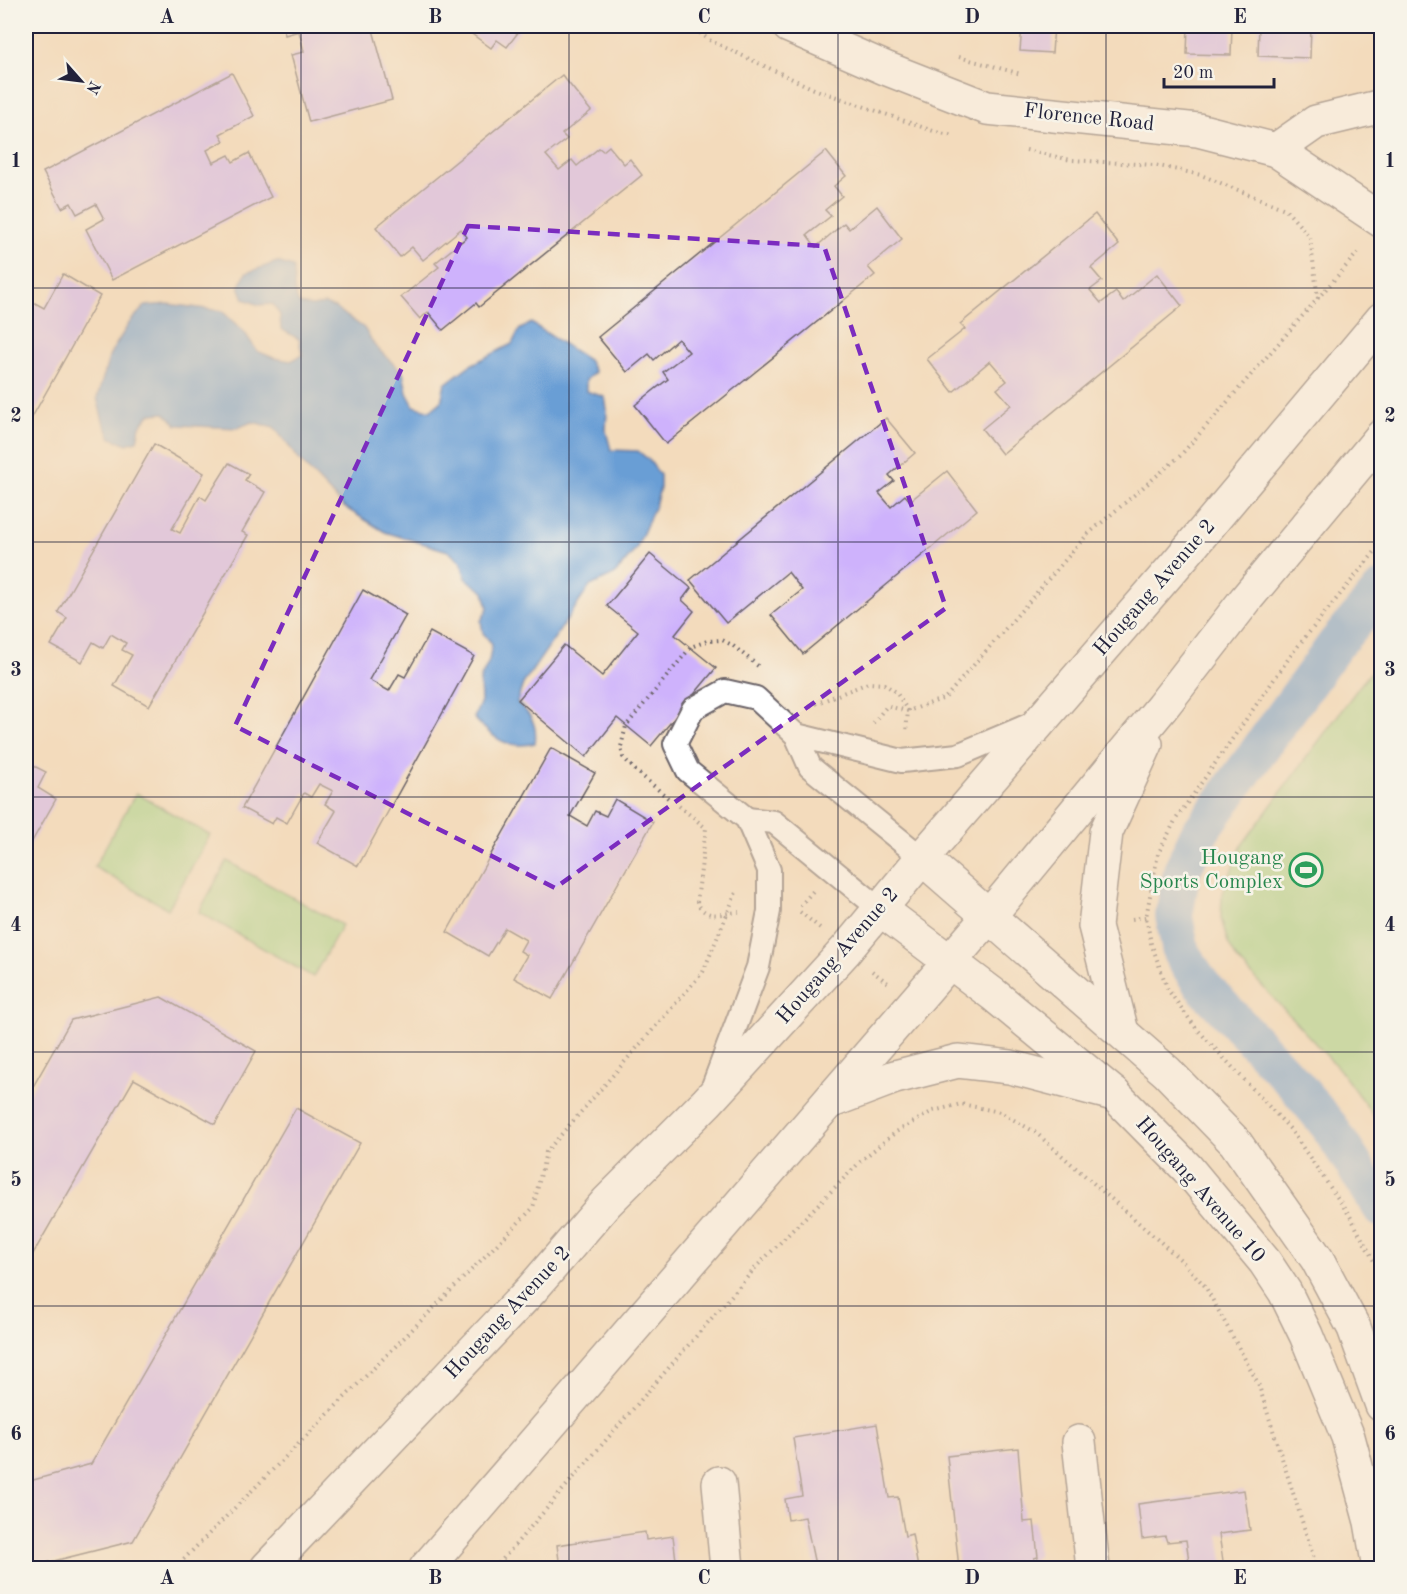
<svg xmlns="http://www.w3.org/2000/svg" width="1407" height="1594" viewBox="0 0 1407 1594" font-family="'Old Standard TT',serif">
<rect width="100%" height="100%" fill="#f7f3e8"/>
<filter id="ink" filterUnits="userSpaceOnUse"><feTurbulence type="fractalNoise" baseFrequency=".0167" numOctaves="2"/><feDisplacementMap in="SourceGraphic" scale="12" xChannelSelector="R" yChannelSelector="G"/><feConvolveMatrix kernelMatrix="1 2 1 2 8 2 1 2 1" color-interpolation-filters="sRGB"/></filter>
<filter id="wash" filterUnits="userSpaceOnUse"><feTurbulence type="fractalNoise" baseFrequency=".008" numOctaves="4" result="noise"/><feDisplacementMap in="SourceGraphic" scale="24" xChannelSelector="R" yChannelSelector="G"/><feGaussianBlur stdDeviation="1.35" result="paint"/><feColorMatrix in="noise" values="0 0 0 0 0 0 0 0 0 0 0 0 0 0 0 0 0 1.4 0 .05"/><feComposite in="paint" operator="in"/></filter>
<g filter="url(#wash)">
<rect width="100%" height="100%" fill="#f3dbbc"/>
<g fill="#9ed587" stroke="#607c61" stroke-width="1.5">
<path d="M1381,660V1126L1339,1069L1237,959L1228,943L1221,918L1222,895L1241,846L1361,684Z"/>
<path d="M136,793L210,835L168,909L94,867Z"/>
<path d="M227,861L342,925L313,977L199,912Z"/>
</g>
<path fill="#699ed5" stroke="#466088" stroke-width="1.5" d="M277,262L293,267C295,280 292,291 299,304L312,306L325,304L335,308L364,328L375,346L403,373L407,393L414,406L430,411L441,402L445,384L469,366L512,344L519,330L531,323L588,360L595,372L586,380V391L605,397L607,409L606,431L611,450L638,451L649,460L660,475V489L654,508L636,549L614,575L590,586L523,684L517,702C530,714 538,724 535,743C507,750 493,738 474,718L481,701L480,680L489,661L492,644L483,633L481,621L488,608L484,592L466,579L461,562L448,551L385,532L344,507L301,462L274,427L252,422L237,428L177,425L165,413L150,414L140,426L137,441L127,444L111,438L103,421L97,398L110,354L130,322L145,306L168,304L222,311L245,333L257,351L274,358L291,361L302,355L299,339L281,329L280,315L273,304L259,305L244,299L239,286L246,273Z"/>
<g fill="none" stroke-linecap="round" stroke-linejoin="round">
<path stroke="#699ed5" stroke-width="38" d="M1382,589L1335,645L1198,835L1182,871L1174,916L1181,953L1202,985L1298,1088L1329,1126L1382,1209"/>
</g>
<g id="blocks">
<g fill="#ceb2fc">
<path d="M283,26H372L392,100L309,122L291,55L304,52L299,31L285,35Z"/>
<path d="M461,26H523L507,47L497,40L491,48Z"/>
<path d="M1022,26H1054L1052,53L1020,51Z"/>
<path d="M1188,26H1232L1231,55L1187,54Z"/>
<path d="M1259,26H1311L1310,58L1258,56Z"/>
<path d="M232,73L254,116L220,134L224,141L207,150L213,163L229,155L233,162L249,153L271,197L112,280L86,229L104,219L96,204L77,214L71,203L62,208L43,172Z"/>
<path d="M562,75L591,111L562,134L567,139L546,155L559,170L572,160L577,166L599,148L603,151L609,146L624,164L630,159L642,175L479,307L476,303L443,330L428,312L420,319L401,297L439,267L435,263L467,237L461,229L423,260L412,247L400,257L376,227Z"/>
<path d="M826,151L846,176L834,186L842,196L825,210L831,216L807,235L816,247L844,223L849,229L877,206L902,239L868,267L875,275L666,444L635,405L668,379L663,372L689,352L678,339L654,360L649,354L627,372L598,337Z"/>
<path d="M1095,214L1119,245L1091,268L1102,281L1090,290L1101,303L1116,292L1123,302L1157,274L1182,306L1002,454L982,429L1011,405L997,389L1007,381L990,361L953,392L927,359L965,329L960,324Z"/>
<path d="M26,237L32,241L26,253Z"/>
<path d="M26,255L35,260L26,276Z"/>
<path d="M63,274L100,296L26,428V298L44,308Z"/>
<path d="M886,418L915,453L889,475L894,481L879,493L891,507L905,495L910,501L947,471L977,510L803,654L771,615L802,590L788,572L726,623L690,580Z"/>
<path d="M154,444L204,473L172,529L180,533L200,496L206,500L229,463L249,474L245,480L265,492L242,532L248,535L149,706L114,686L132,655L122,650L126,643L111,634L103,648L93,642L82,662L51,645L67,618L58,612Z"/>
<path d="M650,554L691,588L682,600L694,611L675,635L716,668L651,746L617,718L586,757L518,700L564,645L602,676L638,631L607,606Z"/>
<path d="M363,590L406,615L369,680L389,691L399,674L405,677L430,632L474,656L358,866L317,843L336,811L325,804L333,791L319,784L311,797L304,793L287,823L276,817L272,824L242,808Z"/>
<path d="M551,748L595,773L570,816L587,826L595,811L606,816L615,799L653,822L552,999L514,978L527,955L520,951L526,940L505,928L488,956L447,932Z"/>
<path d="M26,762L46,772L38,788L56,799L26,852Z"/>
<path d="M161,997L256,1051L215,1124L134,1079L26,1266V1099L71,1020Z"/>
<path d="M296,1108L360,1143L133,1541L26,1568V1482L91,1464Z"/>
<path d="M877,1424L889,1498L898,1497L905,1536L912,1534L918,1568H800L815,1565L805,1517L788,1520L785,1499L802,1496L793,1438Z"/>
<path d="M1018,1448L1024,1522L1034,1521L1038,1557L1034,1558L1035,1568H959L947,1456Z"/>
<path d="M1244,1490L1250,1530L1219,1534L1224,1568H1190L1186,1540L1167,1542L1165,1536L1142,1539L1138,1504Z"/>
<path d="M645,1532L646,1540L673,1536L677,1568H560L557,1545Z"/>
<path d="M1268,1564V1568H1244V1567Z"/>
</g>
</g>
</g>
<g filter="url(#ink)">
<use href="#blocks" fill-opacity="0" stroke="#6b6368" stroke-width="1.5"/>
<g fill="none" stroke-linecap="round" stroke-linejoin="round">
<defs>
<g id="service">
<path d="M796,735L902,761L958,755L1036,722"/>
<path d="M747,819L774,822L880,909"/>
<path d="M712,1089L758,967L769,911V870L747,819L688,771L675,744L693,709L725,691L756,698L796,735L810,767L922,858"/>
</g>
<g id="minor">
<path d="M789,26L885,68L987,108L1198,130L1276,150L1382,221"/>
<path d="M1276,150L1316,122L1382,106"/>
<path d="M1079,1442L1093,1568"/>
<path d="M719,1483L727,1568"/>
</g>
<g id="secondary">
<path d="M922,858L1167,1072L1235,1142L1317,1259L1354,1328L1382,1405"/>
<path d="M880,909L994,995L1114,1094L1187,1168L1265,1262L1285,1292L1306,1335L1348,1437L1371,1522L1379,1568"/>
</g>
<g id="trunk">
<path d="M1122,1032L1095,926L1106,832L1146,744"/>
<path d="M829,1102L895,1077L958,1061L1010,1067L1114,1094"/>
<path d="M267,1568L532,1289L607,1202L707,1102L846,950L922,858L1178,562L1382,319"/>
<path d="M426,1568L990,915L1162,707L1246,599L1382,436"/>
</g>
</defs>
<use href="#service" stroke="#6b6368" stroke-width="26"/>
<use href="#minor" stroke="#6b6368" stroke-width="36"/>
<use href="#secondary" stroke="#6b6368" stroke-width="36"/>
<use href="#trunk" stroke="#6b6368" stroke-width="36"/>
<g stroke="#6b6368" stroke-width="4" stroke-dasharray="1.5 4.5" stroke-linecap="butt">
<path d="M690,26L711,41L814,89L936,132L954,136"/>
<path d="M959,57L1021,74"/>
<path d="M1026,150L1071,160L1154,165L1201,175L1285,209L1310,237L1318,299"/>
<path d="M1382,543L1294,651L1176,819L1158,854L1146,917L1151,943L1168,990L1196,1028L1290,1129L1350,1216L1382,1276"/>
<path d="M810,706L868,683L884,684L896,692L908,711L906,732"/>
<path d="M873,723L887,706L908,711L945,698L1087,535L1180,456L1361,249"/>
<path d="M668,798L635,770L623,757L621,747L626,726L691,647L707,641L722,640L732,645L758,666"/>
<path d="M679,806L706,828L697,902C706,921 721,913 739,912"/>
<path d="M800,906L813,891"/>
<path d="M800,912L820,928"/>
<path d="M1132,919L1146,917"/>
<path d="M872,971L888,983"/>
<path d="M175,1568L533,1208L546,1152L703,972L737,890"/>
<path d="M495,1568L757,1266L864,1158L896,1132L933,1111L961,1104L1000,1112L1035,1132L1181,1260L1205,1286L1258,1383L1317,1568"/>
</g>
<use href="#service" stroke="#fff" stroke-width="22"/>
<use href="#minor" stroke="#fff" stroke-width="33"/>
<use href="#secondary" stroke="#fff" stroke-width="33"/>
<use href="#trunk" stroke="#fff" stroke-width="33"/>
</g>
</g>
<path d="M0 0H1407V1594H0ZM468,226L824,246L946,608L555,888L235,726Z" fill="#f3dbbc" fill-opacity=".55" fill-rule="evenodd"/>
<path fill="none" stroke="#7b2cbf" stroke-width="4.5" stroke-dasharray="12 8" stroke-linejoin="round" d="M468,226L824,246L946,608L555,888L235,726Z"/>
<path fill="none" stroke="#22223b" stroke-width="1.5" stroke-opacity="0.55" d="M301,26V1568M569,26V1568M838,26V1568M1106,26V1568M26,288H1382M26,542H1382M26,797H1382M26,1052H1382M26,1306H1382"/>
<defs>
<symbol id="stadium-ring" viewBox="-11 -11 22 22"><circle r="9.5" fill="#f7f3e8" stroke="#2e9e5b" stroke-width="1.5"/><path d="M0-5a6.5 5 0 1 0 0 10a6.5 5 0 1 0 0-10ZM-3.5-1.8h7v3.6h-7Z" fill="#2e9e5b"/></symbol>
</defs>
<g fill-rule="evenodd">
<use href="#stadium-ring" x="1287" y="851" width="38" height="38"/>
</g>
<g text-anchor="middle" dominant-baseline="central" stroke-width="5" stroke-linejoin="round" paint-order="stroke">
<g font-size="21" fill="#22223b" stroke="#f7f3e8">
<text transform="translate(1089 118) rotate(6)">Florence Road</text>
<text transform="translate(1155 588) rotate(-49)">Hougang Avenue 2</text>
<text transform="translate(838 956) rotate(-49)">Hougang Avenue 2</text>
<text transform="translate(1200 1190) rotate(49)">Hougang Avenue 10</text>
<text transform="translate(508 1313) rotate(-47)">Hougang Avenue 2</text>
</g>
<g font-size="21" fill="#27864d" stroke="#f7f3e8" text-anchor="end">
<text x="1283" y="858">Hougang<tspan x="1283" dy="24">Sports Complex</tspan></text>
</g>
</g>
<rect width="1407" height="1594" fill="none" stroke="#f7f3e8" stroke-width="66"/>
<g transform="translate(81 81) rotate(118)" stroke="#f7f3e8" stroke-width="4.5" paint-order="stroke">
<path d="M0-4.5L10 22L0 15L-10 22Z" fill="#22223b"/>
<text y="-9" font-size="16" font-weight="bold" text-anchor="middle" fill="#22223b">N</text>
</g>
<path d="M1164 78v9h110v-9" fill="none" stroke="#22223b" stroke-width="3"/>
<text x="1173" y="78" font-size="18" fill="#22223b" stroke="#f7f3e8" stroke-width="4.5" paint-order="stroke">20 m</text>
<rect x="33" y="33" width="1341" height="1528" fill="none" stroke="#22223b" stroke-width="2"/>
<g font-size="20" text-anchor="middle" font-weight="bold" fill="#22223b">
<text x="167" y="23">A</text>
<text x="435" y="23">B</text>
<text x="704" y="23">C</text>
<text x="972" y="23">D</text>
<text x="1240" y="23">E</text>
<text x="16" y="167">1</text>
<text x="1390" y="167">1</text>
<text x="16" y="422">2</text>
<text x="1390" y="422">2</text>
<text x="16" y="676">3</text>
<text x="1390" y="676">3</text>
<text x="16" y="931">4</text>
<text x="1390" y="931">4</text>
<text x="16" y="1186">5</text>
<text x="1390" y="1186">5</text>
<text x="16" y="1440">6</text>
<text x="1390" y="1440">6</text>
<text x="167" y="1584">A</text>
<text x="435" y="1584">B</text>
<text x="704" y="1584">C</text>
<text x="972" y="1584">D</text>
<text x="1240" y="1584">E</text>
</g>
</svg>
